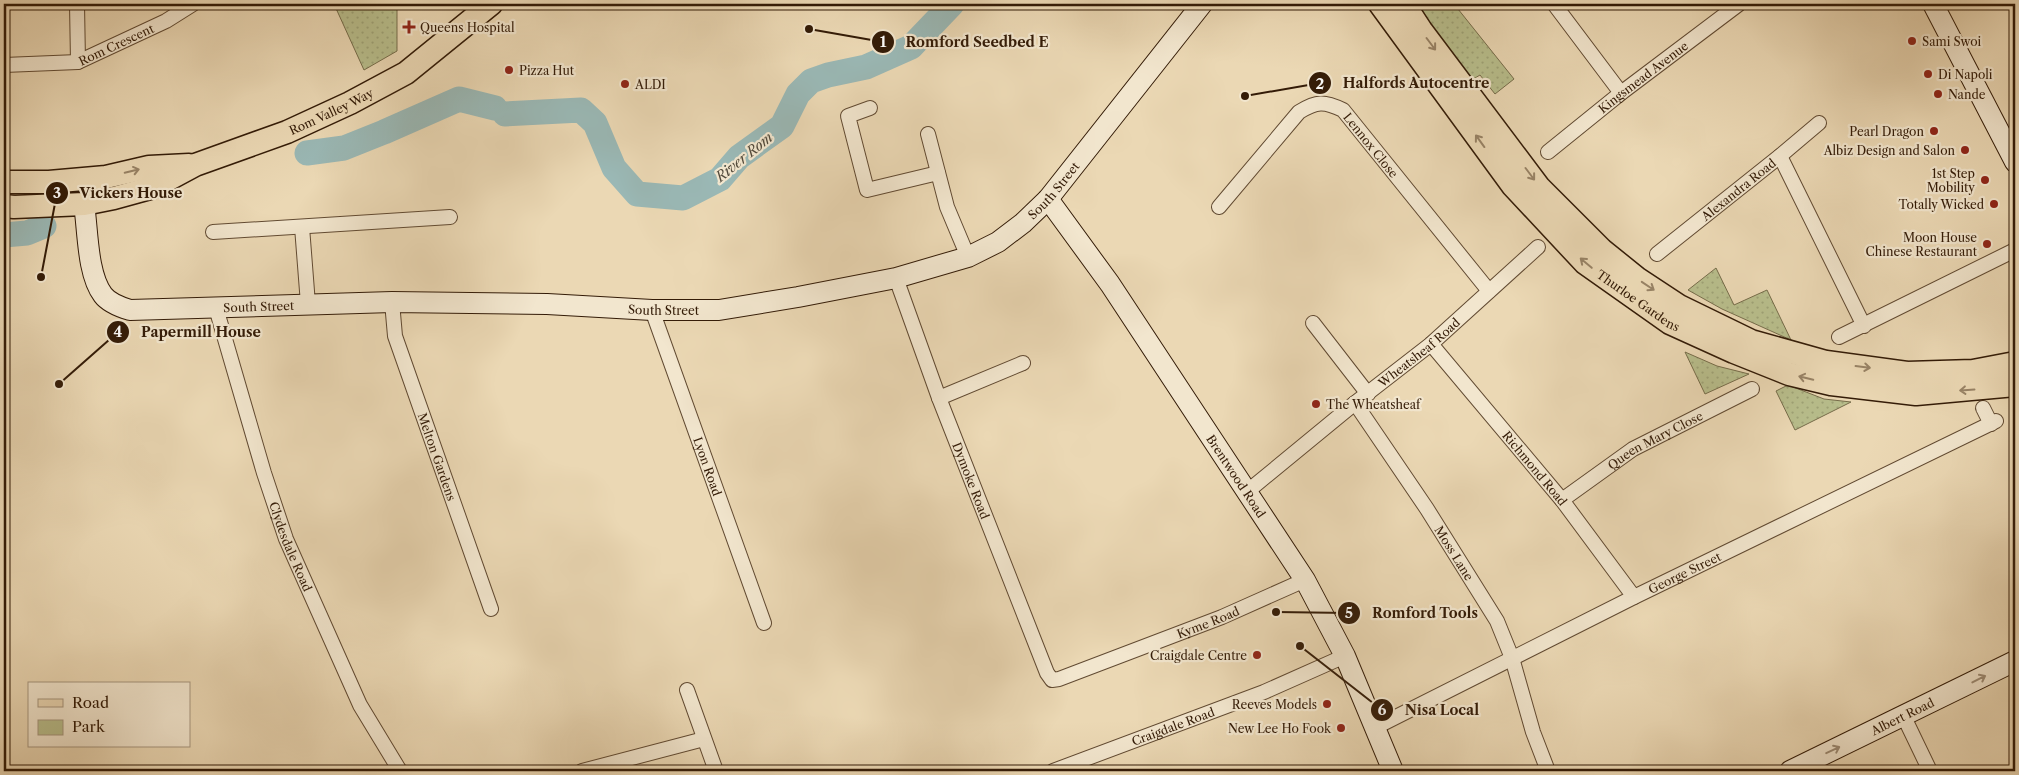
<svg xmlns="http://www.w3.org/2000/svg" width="2019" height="775" viewBox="0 0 2019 775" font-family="'Libre Caslon Text',serif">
<defs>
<pattern id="green-dots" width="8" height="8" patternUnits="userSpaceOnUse" patternTransform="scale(1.25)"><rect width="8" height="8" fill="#b8be8c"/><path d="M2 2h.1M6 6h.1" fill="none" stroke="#9fa377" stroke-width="1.8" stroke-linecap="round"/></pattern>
</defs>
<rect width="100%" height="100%" fill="#ebd8b4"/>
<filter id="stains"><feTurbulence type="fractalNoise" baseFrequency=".004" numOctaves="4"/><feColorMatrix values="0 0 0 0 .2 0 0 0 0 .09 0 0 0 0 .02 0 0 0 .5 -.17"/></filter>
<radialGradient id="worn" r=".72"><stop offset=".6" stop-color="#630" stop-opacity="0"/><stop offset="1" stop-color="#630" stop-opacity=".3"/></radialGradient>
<g fill="url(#green-dots)" stroke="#766c4a">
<path d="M334,4H397V51L364,70Z"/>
<path d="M1413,4H1454L1514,79L1495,94L1480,75L1470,81Z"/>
<path d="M1716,268L1734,305L1767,290L1791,340L1722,309L1688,290Z"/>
<path d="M1685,352L1717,366L1749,374L1705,394Z"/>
<path d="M1788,385L1824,399L1851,402L1795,430L1776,391Z"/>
</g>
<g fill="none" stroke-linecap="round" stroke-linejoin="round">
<g stroke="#9ab8b5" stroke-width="25">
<path d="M505,114L581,110L595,123L614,168L637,194L683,198L720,179L739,157L782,126L798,94L811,81L828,75L866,67L911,47L952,4"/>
<path d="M307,153L344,148L384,132L459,99L495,108"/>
<path d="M4,235L27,233L44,226"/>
</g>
<defs>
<g id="street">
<path d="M77,4L78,62"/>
<path d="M1554,4L1621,93"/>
<path id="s1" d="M4,65L78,62L166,21L193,4"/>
<path d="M870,108L848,116L867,190L938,173"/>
<path d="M928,134L947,207L968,257"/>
<path id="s2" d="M1548,152L1621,93L1739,4"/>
<path d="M1780,156L1864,326"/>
<path id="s3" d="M1219,207L1299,112C1317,101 1324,101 1343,110L1489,291"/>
<path d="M302,227L308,304"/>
<path d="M213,232L450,217"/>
<path id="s4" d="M1657,254L1780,156L1819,123"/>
<path id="s5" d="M896,278L939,398L1047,673L1052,680L1059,679L1222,617L1305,580"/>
<path id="s6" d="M392,302L395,336L491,609"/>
<path id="s7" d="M216,308L264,473L286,539L360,705L400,771"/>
<path id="s8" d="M652,310L764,623"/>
<path d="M1313,323L1368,394"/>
<path d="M1839,337L2015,250"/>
<path id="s9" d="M1431,344L1562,500L1634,597"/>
<path d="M939,398L1023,363"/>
<path id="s10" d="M1355,403L1427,509L1497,621L1512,658L1533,732L1548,771"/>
<path d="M1983,408L1991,424"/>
<path id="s11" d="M1248,491L1355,403L1431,344L1538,247"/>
<path id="s12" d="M1562,500L1633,449L1752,389"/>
<path d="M687,690L716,771"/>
<path d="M1904,717L1930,771"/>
<path id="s13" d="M1376,727L1634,597L1996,421"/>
<path d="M582,771L704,739"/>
<path id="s14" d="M1053,771L1264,692L1345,656"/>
</g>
<g id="secondary">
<path d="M1933,4L2015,162"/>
<path id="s15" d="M1048,199L1110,284L1305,580L1345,656L1393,771"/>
<path id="s16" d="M84,204C88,230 87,274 103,295C109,303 120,307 130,310L392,302L547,304L652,310H719L798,297L896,278L968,257L998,242L1023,223L1048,199L1202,4"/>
<path id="s17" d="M1790,771L2015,661"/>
</g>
<g id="primary">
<path id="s18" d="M1380,4L1513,186L1585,263L1670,323L1734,352L1789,374L1831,384L1916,394L2015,385"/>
<path d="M1404,4L1421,30L1539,187L1602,250L1638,279L1679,306L1751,341L1826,362L1907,373L1973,371L2015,363"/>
<path d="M4,182H49L106,177L149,167L189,165"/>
<path id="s19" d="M4,206L14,207L84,204L114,198L154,187L195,165L287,132L350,103L406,73L491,4"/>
</g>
</defs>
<use href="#street" stroke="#614a32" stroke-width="16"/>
<use href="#secondary" stroke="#331b07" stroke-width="22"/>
<use href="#primary" stroke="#331b07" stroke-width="25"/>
<use href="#street" stroke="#f2e6ce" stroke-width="14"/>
<use href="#secondary" stroke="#f2e6ce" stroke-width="20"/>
<use href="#primary" stroke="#ebd8b4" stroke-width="22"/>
</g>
<defs><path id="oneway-shaft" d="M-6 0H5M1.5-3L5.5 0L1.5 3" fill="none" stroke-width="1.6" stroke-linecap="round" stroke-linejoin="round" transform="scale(1.25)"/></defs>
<g stroke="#988366">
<use href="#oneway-shaft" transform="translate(1431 44) rotate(53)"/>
<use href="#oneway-shaft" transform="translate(1480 141) rotate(-126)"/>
<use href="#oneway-shaft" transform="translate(132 171) rotate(-13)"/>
<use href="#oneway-shaft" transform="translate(1530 174) rotate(53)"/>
<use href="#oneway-shaft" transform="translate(1586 263) rotate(-140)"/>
<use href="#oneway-shaft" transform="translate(1648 286) rotate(34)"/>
<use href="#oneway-shaft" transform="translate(1863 367) rotate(7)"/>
<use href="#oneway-shaft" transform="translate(1806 378) rotate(-166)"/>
<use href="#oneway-shaft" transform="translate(1967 390) rotate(176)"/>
</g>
<g stroke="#9c8b74">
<use href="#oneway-shaft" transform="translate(1979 679) rotate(-27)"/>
<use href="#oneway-shaft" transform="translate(1833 750) rotate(-25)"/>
</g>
<g fill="#8f2418" stroke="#f2e6ce" stroke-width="2">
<path d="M406.5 19.5h5v5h5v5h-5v5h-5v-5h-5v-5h5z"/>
<circle cx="1912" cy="41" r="5"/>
<circle cx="509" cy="70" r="5"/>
<circle cx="1928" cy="74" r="5"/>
<circle cx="625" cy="84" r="5"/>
<circle cx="1938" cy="94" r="5"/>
<circle cx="1934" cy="131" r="5"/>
<circle cx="1965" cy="150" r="5"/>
<circle cx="1985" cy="180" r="5"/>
<circle cx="1994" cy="204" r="5"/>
<circle cx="1987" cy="244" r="5"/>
<circle cx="1316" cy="404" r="5"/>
<circle cx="1257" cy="655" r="5"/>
<circle cx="1327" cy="704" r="5"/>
<circle cx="1341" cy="728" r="5"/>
</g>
<g text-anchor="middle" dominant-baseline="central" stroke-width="4.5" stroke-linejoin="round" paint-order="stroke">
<g font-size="12" fill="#331b07" stroke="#f2e6ce" text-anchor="end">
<text x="420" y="27" text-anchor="start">Queens Hospital</text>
<text x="1922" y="41" text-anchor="start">Sami Swoi</text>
<text x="519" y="70" text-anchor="start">Pizza Hut</text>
<text x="1938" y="74" text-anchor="start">Di Napoli</text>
<text x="635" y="84" text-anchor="start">ALDI</text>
<text x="1948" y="94" text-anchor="start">Nande</text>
<text x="1924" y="131">Pearl Dragon</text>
<text x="1955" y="150">Albiz Design and Salon</text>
<text x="1975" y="173">1st Step<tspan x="1975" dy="14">Mobility</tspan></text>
<text x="1984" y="204">Totally Wicked</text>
<text x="1977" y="237">Moon House<tspan x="1977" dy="14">Chinese Restaurant</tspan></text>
<text x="1326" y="404" text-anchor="start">The Wheatsheaf</text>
<text x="1247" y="655">Craigdale Centre</text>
<text x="1317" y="704">Reeves Models</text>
<text x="1331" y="728">New Lee Ho Fook</text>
</g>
<g font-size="12" fill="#331b07" stroke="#f2e6ce">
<text stroke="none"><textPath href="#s1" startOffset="116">Rom Crescent</textPath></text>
<text stroke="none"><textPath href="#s2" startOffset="121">Kingsmead Avenue</textPath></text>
<text stroke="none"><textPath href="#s19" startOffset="345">Rom Valley Way</textPath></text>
<text stroke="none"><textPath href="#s3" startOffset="216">Lennox Close</textPath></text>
<text stroke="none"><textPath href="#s16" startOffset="1079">South Street</textPath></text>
<text stroke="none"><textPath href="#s4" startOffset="104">Alexandra Road</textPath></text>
<text stroke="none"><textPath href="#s18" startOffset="396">Thurloe Gardens</textPath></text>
<text stroke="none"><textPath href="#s16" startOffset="254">South Street</textPath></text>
<text stroke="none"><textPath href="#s16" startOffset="659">South Street</textPath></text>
<text stroke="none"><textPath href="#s11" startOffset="220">Wheatsheaf Road</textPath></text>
<text stroke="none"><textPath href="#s12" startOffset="111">Queen Mary Close</textPath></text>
<text stroke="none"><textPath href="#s6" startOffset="162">Melton Gardens</textPath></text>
<text stroke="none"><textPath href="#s8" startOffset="166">Lyon Road</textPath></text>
<text stroke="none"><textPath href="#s9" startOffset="162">Richmond Road</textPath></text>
<text stroke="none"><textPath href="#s15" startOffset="335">Brentwood Road</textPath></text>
<text stroke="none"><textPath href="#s5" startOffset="216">Dymoke Road</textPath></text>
<text stroke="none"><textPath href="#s7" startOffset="250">Clydesdale Road</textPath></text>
<text stroke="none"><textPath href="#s10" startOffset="180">Moss Lane</textPath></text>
<text stroke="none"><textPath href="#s13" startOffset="345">George Street</textPath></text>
<text stroke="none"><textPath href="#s5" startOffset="598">Kyme Road</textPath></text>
<text stroke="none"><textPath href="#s17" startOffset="125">Albert Road</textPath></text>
<text stroke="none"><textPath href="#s14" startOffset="128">Craigdale Road</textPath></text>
</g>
<g font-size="14" font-style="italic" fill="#524a3b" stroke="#f2e6ce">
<text transform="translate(744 157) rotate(-39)">River Rom</text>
</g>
</g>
<path fill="none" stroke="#331b07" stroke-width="2" d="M809 29L883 42M1245 96L1320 83M41 277L57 193M59 384L118 332M1276 612L1349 613M1300 646L1382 710"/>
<g fill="#331b07" stroke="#f2e6ce" stroke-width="2">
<circle cx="809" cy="29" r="5"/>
<circle cx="1245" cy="96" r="5"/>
<circle cx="41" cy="277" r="5"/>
<circle cx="59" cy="384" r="5"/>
<circle cx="1276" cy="612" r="5"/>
<circle cx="1300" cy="646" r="5"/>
<circle cx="883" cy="42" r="12"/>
<circle cx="1320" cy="83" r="12"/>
<circle cx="57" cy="193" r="12"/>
<circle cx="118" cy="332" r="12"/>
<circle cx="1349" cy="613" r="12"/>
<circle cx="1382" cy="710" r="12"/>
</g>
<g font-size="15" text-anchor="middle" font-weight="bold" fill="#fff">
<text x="883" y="47">1</text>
<text x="1320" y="89">2</text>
<text x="57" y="198">3</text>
<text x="118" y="337">4</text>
<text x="1349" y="618">5</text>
<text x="1382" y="715">6</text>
</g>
<g font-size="14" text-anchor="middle" font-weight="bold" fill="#331b07" stroke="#f2e6ce" stroke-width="4.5" stroke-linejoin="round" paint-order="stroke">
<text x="977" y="47">Romford Seedbed E</text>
<text x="1416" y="88">Halfords Autocentre</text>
<text x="131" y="198">Vickers House</text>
<text x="201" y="337">Papermill House</text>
<text x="1425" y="618">Romford Tools</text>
<text x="1442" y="715">Nisa Local</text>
</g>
<rect width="2019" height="775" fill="none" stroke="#ebd8b4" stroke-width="20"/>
<rect x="5" y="5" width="2009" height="765" fill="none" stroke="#331b07" stroke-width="2.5"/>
<rect x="10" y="10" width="1999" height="755" fill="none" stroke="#331b07"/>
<rect x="28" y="682" width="162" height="65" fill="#f2e6ce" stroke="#a6957e"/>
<rect x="38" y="699" width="25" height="8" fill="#ebd8b4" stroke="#a6957e"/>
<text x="72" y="708" font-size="15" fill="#331b07">Road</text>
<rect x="38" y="720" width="25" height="15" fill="#b8be8c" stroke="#a6957e"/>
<text x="72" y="732" font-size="15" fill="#331b07">Park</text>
<rect width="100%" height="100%" filter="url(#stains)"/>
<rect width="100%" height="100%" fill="url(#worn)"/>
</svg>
